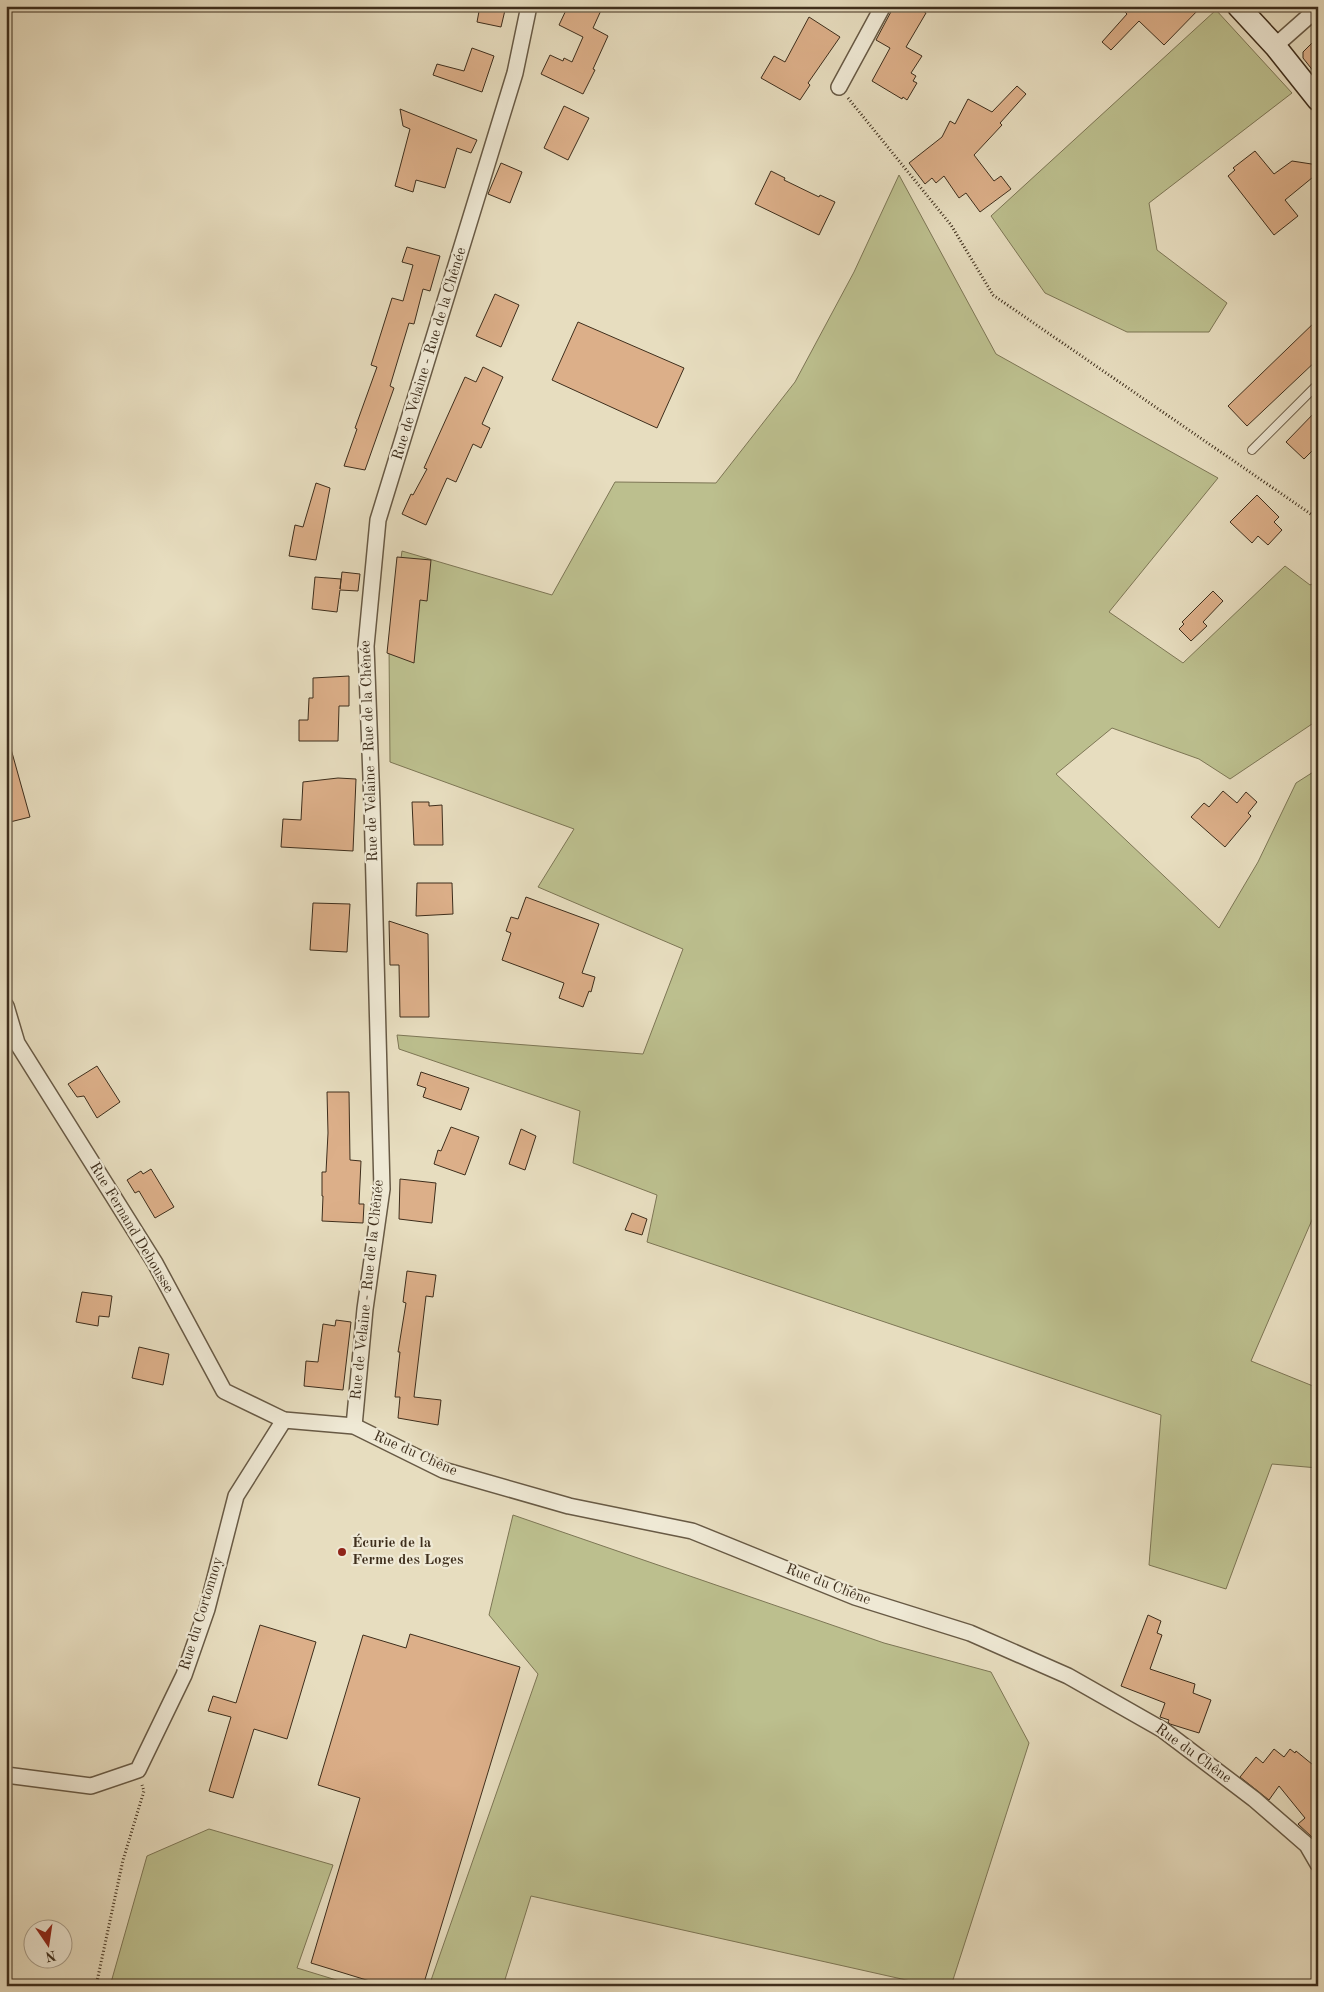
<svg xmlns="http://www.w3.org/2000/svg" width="1324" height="1992" viewBox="0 0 1324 1992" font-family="'Old Standard TT',serif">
<rect width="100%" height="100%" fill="#e7ddbf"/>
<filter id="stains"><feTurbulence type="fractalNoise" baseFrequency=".004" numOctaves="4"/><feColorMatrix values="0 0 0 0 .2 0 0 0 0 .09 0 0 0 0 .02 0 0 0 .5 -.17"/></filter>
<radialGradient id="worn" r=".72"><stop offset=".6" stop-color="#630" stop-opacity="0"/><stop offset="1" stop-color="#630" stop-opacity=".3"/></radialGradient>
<g fill="#bcbf8e" stroke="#7d7655">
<path d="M1216,10L1292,93L1149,203L1157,250L1227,303L1209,332H1127L1045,293L991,216Z"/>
<path d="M899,175L996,354L1218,478L1109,612L1183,663L1285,566L1310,585L1318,581V720L1230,779L1199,759L1112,728L1056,774L1219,928L1258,862L1296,783L1318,769V1206L1251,1361L1318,1388V1468L1272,1464L1226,1589L1149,1565L1161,1415L647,1242L657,1195L573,1163L580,1111L399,1049L397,1035L643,1054L683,949L538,887L574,829L390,762L389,647L402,551L552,595L615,482L716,483L795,382L854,272Z"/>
<path d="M513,1515L884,1643L991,1672L1029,1743L951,1986H933L531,1896L503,1986H429L538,1674L489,1615Z"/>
<path d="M209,1829L333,1865L297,1968L356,1986H110L147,1856Z"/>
</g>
<g fill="#dcaf89" stroke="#3e2e1c">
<path d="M480,6H506L501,27L477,22Z"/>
<path d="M568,6H603L593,28L608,36L593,69L595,70L583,94L541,74L550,55L563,61L564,58L572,62L583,37L559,25Z"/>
<path d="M894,6H914L926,13L906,47L922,56L911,73L916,76L913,81L917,83L907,100L903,97L902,99L872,81L890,48L876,40Z"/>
<path d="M1119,6H1202L1164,45L1139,21L1111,50L1102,42L1127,14Z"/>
<path d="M809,17L840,37L808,83L810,85L800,100L761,78L774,56L785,62Z"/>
<path d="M1318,37V77L1303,58V52Z"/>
<path d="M472,48L494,56L482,92L433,75L437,64L464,71Z"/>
<path d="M1017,86L1026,94L1000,123L1002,125L974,155L994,181L1001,176L1011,189L980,212L966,193L959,198L944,176L936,183L932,178L925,184L909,163L942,137L950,121L955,124L968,99L992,112Z"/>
<path d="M564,106L589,118L568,160L544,148Z"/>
<path d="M400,109L477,140L471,153L457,148L445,188L416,180L413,192L395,186L410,129L403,126Z"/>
<path d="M1255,151L1274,174L1292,161L1318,165V173L1285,200L1298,216L1274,235L1228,176L1235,170L1233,168Z"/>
<path d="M501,163L522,172L510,203L488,194Z"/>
<path d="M771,171L785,178L784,180L819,197L820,195L835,202L819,235L755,204Z"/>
<path d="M407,247L440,256L430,291L423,289L414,324L409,323L390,386L394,388L365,470L344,466L357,429L355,428L377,367L371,365L392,298L403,301L413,265L402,262Z"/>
<path d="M495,294L519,305L501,347L476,336Z"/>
<path d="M1318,319V359L1247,426L1228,406Z"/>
<path d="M578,322L684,368L657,428L552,380Z"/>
<path d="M483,367L503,377L482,424L490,428L481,448L473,444L456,482L447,478L426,525L402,514L411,494L413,495L427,469L424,468L465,377L476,382Z"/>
<path d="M1318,409V445L1304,459L1286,442Z"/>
<path d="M316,483L330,488L316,560L289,556L295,525L303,527Z"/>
<path d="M1257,495L1279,517L1274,522L1282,530L1268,545L1258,536L1252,543L1230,522Z"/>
<path d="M397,557L431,560L427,601L420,600L414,663L387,653Z"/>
<path d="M342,572L360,574L358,591L340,590L337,612L312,609L315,577L341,579L340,589Z"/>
<path d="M1213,591L1223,601L1203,622L1207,626L1191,641L1179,629L1184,624L1182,622Z"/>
<path d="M349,676V706H339L338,741H299V720H308L309,698H313V678Z"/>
<path d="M6,749H11L30,817L10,822L6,806Z"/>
<path d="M338,778L356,779L353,851L281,847L283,819L301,820L303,782Z"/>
<path d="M1223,791L1237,803L1246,792L1257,802L1248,813L1251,816L1225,847L1191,817L1204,803L1209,807Z"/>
<path d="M412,802H429V806L442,805L443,845H414Z"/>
<path d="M417,883H452L453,914L416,916Z"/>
<path d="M526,897L599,924L582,973L595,977L591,992L589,991L583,1007L559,998L564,983L502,960L511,933L506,931L511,917L518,919Z"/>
<path d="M313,903L350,904L347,952L310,950Z"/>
<path d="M389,921L428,934L429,1017H400L399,965H390Z"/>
<path d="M97,1066L120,1102L97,1118L84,1096L77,1097L68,1084Z"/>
<path d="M421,1072L469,1088L461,1110L423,1097L426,1088L417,1085Z"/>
<path d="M327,1092H349L350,1160L361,1161L359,1204H364L363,1223L322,1221L323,1196H322V1172H326L328,1133Z"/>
<path d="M451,1127L479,1137L465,1175L434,1164L438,1150L441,1151Z"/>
<path d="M521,1129L536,1136L525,1170L509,1164Z"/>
<path d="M151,1169L174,1207L155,1218L139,1191L135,1193L127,1180L141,1171L143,1174Z"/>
<path d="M400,1179L436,1183L432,1223L399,1219Z"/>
<path d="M632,1213L647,1219L642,1235L625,1230Z"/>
<path d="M407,1271L436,1275L433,1297L426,1296L414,1397L441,1400L438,1425L398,1418L400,1397H395L400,1352H398L406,1303L403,1302Z"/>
<path d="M82,1292L112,1296L109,1317L99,1316L98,1326L76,1322Z"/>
<path d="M336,1320L351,1322L343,1390L304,1386L306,1361L318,1362L323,1324L335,1326Z"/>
<path d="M139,1347L169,1354L163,1385L132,1378Z"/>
<path d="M1148,1615L1161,1621L1157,1633L1162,1635L1150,1669L1195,1684L1193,1693L1211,1700L1199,1733L1170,1724L1168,1722L1169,1720L1160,1717L1165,1703L1121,1686Z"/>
<path d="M260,1625L316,1642L287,1739L254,1729L233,1798L209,1791L231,1717L208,1711L213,1696L236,1703Z"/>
<path d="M410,1634L520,1667L423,1986H386L311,1963L360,1798L318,1785L363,1635L406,1648Z"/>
<path d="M1274,1749L1284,1757L1290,1749L1295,1753L1296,1751L1318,1769V1845L1313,1838L1298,1824L1305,1818L1279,1786L1269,1800L1240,1777L1256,1757L1263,1763Z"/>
</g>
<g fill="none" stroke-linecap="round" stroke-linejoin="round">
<defs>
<path id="lane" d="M1252,450L1318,384"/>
<g id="street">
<path d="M1275,46L1318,8"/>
<path d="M839,87L883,6"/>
<path d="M6,1006L17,1043L155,1263L224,1391L284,1420L354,1426L443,1470L569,1506L692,1531L855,1597L970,1633L1068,1676L1163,1730L1254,1799L1307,1845L1318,1864"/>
<path d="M354,1426L365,1309L382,1189L372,804L366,646L378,520L515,73L529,6"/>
<path d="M6,1775L91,1786L138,1770L184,1675L207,1609L236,1496L284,1420"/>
</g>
<path id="secondary" d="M1238,6L1275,46L1318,100"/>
</defs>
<use href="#lane" stroke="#685a45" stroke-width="10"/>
<use href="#street" stroke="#685a45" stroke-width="18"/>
<use href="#secondary" stroke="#3e2e1c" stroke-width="24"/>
<g stroke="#3e2e1c" stroke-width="3" stroke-dasharray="1 2.5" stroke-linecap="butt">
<path d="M848,98L951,225L993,295L1318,519"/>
<path d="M96,1986L123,1860L144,1791L142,1785"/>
</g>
<use href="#lane" stroke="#efe9d5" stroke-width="8"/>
<use href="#street" stroke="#efe9d5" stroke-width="15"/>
<use href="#secondary" stroke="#efe9d5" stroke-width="21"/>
</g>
<circle fill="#8f2418" stroke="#efe9d5" stroke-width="2" cx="342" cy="1552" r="5"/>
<g text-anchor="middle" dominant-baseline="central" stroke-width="4.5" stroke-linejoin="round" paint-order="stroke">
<g font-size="15" fill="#3e2e1c" stroke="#efe9d5">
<text transform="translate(430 354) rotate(-73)">Rue de Velaine - Rue de la Chênée</text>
<text transform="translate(370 751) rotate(-92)">Rue de Velaine - Rue de la Chênée</text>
<text transform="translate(131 1228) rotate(59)">Rue Fernand Dehousse</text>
<text transform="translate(368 1290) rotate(-84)">Rue de Velaine - Rue de la Chênée</text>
<text transform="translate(415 1454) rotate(24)">Rue du Chêne</text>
<text transform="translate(828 1585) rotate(21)">Rue du Chêne</text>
<text transform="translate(202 1614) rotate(-73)">Rue du Cortonnoy</text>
<text transform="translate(1193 1754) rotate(36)">Rue du Chêne</text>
</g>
<g font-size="15" font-weight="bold" fill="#3e2e1c" stroke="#efe9d5" text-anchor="start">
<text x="352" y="1543">Écurie de la<tspan x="352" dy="17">Ferme des Loges</tspan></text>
</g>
</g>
<rect width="1324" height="1992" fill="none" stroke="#e7ddbf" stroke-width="25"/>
<rect x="8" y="8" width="1309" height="1977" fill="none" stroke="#3e2e1c" stroke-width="2.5"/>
<rect x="12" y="12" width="1299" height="1967" fill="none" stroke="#3e2e1c"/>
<g transform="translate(48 1944) rotate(167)"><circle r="24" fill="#efe9d5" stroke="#a89e8b"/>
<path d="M0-4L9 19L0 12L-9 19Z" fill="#8f2418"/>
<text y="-8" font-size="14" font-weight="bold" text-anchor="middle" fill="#3e2e1c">N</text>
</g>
<rect width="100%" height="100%" filter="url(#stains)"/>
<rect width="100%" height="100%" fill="url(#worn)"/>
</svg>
